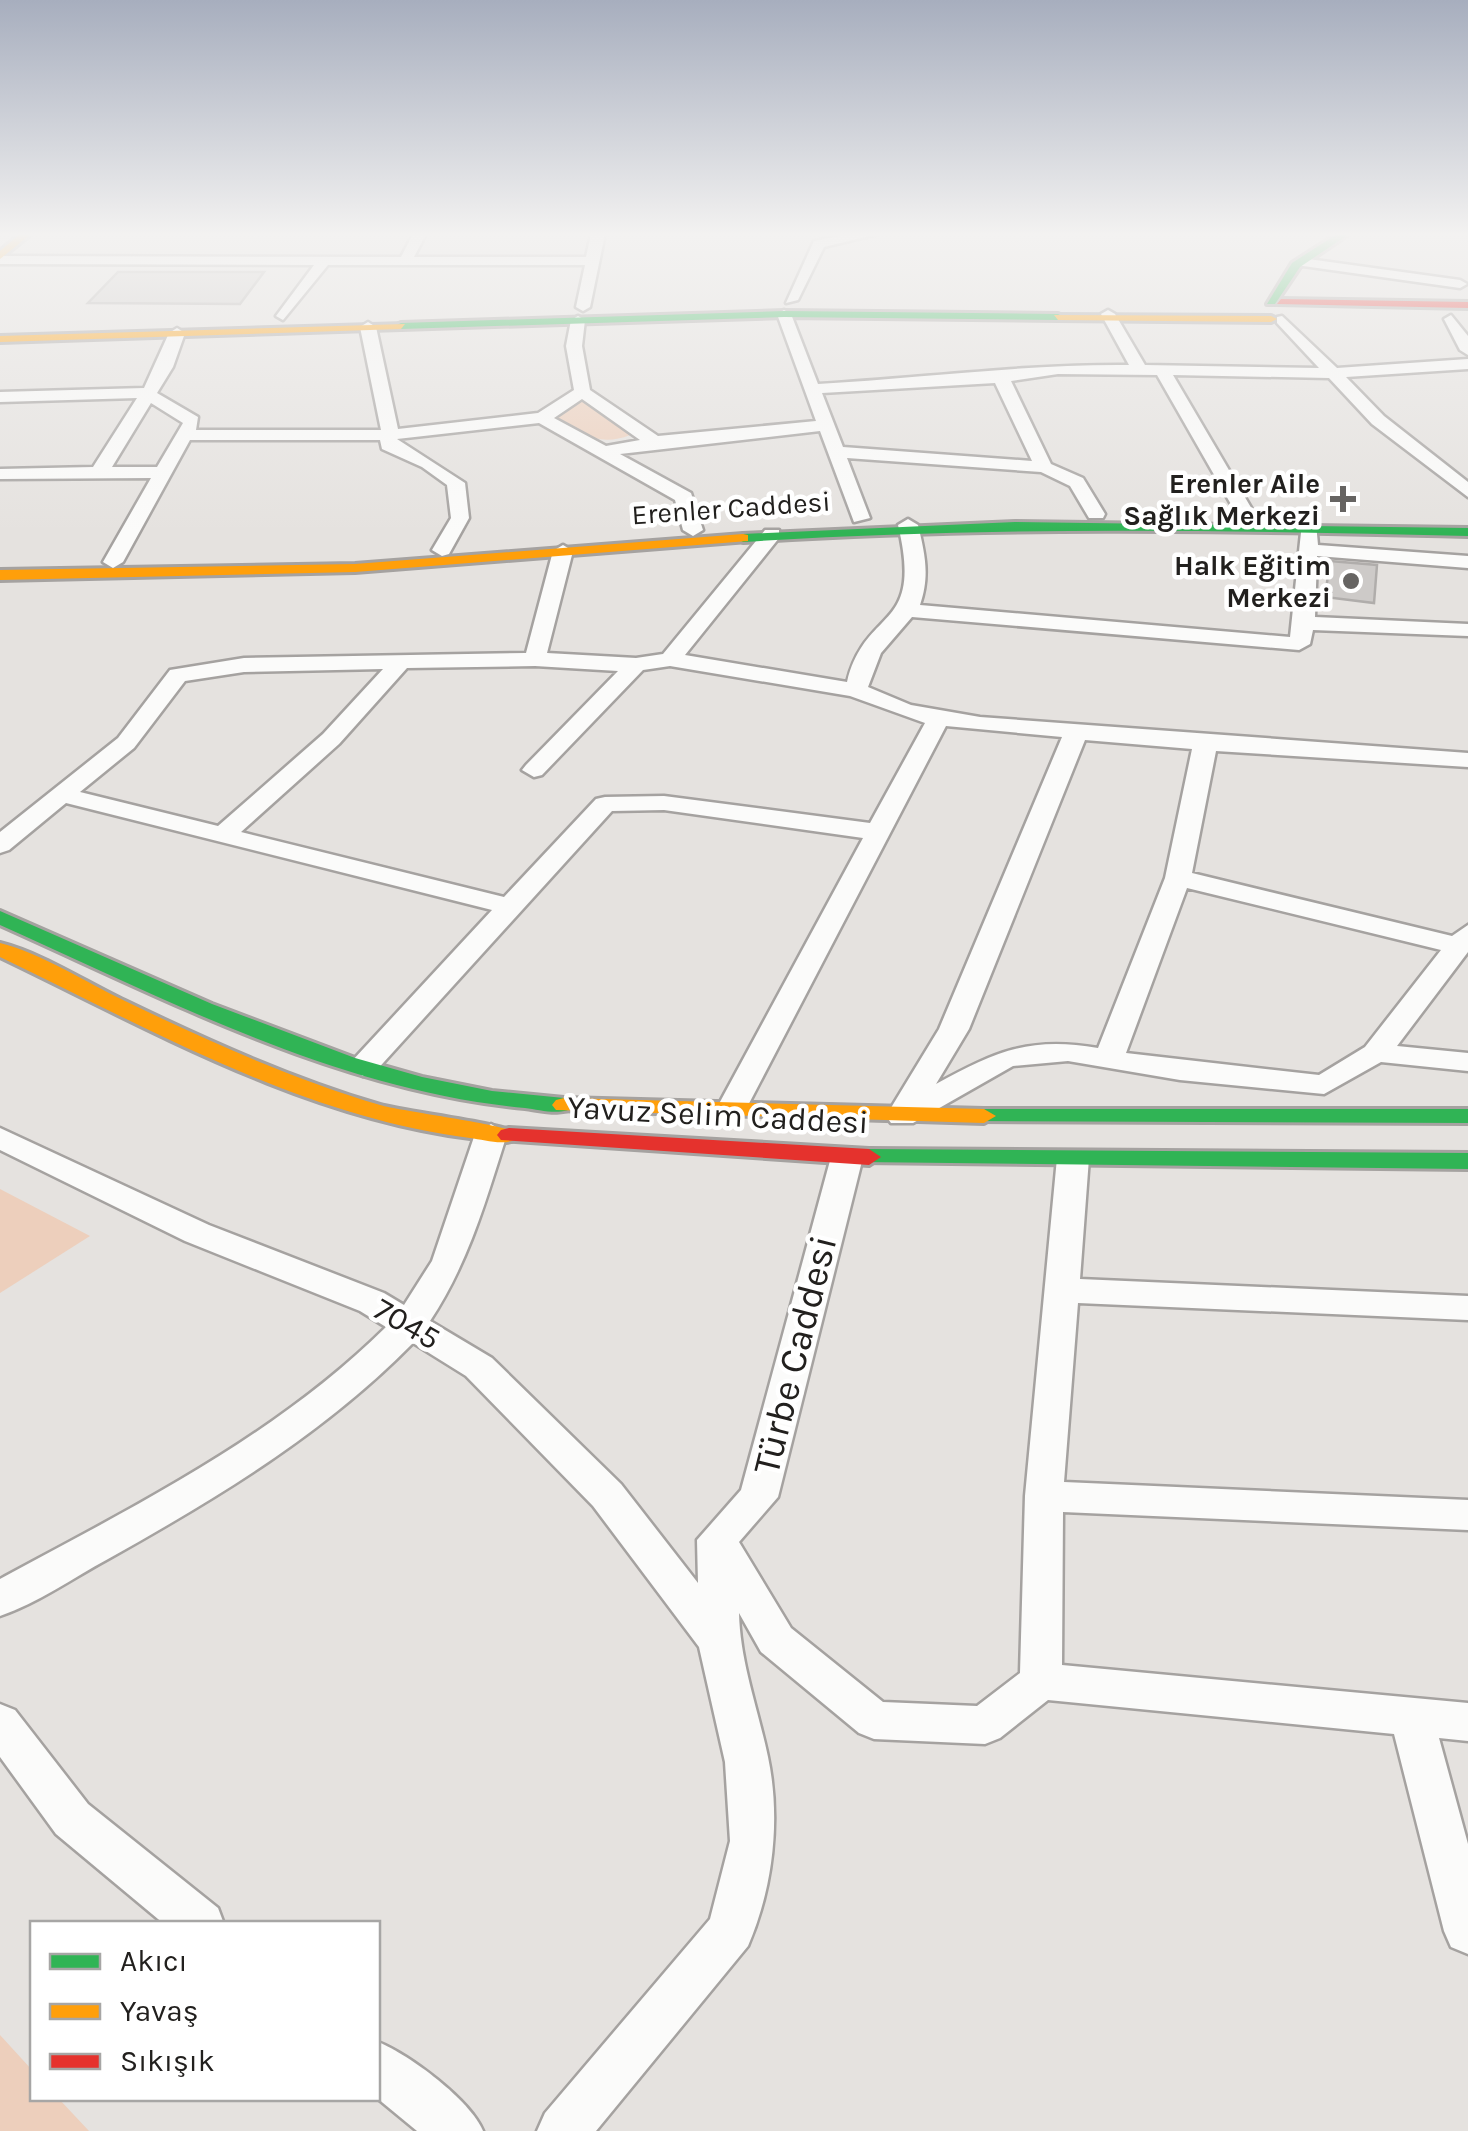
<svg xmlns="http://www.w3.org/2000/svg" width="1468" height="2131" viewBox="0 0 1468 2131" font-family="Karla,sans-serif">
<rect width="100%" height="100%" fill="#e5e2df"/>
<g fill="#edcfbc">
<path d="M579,399L586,401L630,435C601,447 580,434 555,420Z"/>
<path d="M0,1189L90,1236L0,1293Z"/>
<path d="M0,2035L32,2070V2098L59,2099L89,2131H0Z"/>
</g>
<g fill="#cdcac8" stroke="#b0adab" stroke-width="2.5">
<path d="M118,272H264L240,304L88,303Z"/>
<path d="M1330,561L1377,565L1374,603L1325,597Z"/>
</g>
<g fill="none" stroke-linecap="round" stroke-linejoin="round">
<defs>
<g id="street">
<path d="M413,234H426L414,257H586L591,234H605L590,307L583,311L576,307L585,265H328L283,320L276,316L314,265L0,264V256L401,257Z"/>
<path d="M849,234H878L824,247L798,300L786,303L814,241Z"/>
<path d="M1301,258L1460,280L1467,284L1460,288L1296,265Z"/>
<path d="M784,310L791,314L818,384C922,378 1026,364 1129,365L1101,314L1108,310L1115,314L1145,365L1319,368L1277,323V317L1282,316L1337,368L1468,359V369L1346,377L1384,416L1468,482V497L1372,424L1329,378L1173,375L1256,516L1240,520L1157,375L1058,374L1011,381L1051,464L1083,478L1105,514L1103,518H1089L1070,486L1041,472L847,458L870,518L854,522L820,431L620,454L691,493L703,530L693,536L683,530L675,500L539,423L397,439L465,483L469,518L449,554L442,556L432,550L451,518L447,485L422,467L382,449L380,440H190L123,562L113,568L103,562L151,478L0,479V469L93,467L137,398L0,402V392L144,388L169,333L177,328L185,333L173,367L157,393L198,417L196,430H381L360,327L368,322L376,327L398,429L538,413L574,390L566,346L571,320L578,316L585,320L582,346L590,390L658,436L816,421L777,314ZM995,383L1032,461L843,447L822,393ZM582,399L640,440L606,446L554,418ZM151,403L183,423L157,467H112Z"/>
<path d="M1451,315L1468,336V355L1460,350L1444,319Z"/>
<path d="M908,519L918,525C925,554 930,576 920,605L1290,637L1302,523H1316L1318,545L1468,556V568L1317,556L1315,617L1468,624V636L1313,630L1310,644L1299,650L912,617L881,653L868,687L911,705L980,717L1468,753V767L1216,751L1192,873L1452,936L1468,925V952L1397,1046L1468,1053V1071L1381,1062L1324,1094L1180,1080L1068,1061L1013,1066L913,1123H891L886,1116L939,1029L1062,737L946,726L744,1113L729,1123L714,1113L863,838L664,810L612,811L374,1073L363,1076L348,1067L352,1061L492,910L66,803L9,850L0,853V832L118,738L170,670L244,658L526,653L553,551L563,545L573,551L547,653L636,658L663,654L765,530H779V538L685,655L847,682C866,605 924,633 898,525ZM535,666L618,671L526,765L522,770L534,777L542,775L643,670L670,666L850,696L925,723L870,823L664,796L605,797L596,799L504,897L241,832L339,744L407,668ZM383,669L323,734L218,826L80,792L134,748L185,681L244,672ZM1085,740L1192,749L1165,878L1098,1048C1029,1036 995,1052 936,1084L969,1029ZM1187,888L1441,950L1365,1047L1319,1075L1126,1053Z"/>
<path d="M491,1124L507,1134C486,1200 469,1262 430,1321L492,1358L621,1484L698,1583L697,1540L741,1490L831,1157L836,1150H858L863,1157L778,1497L739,1542L791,1628L883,1702L977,1706L1020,1673L1025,1496L1057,1158L1062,1151H1084L1089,1158L1080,1279L1468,1296V1320L1078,1303L1064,1482L1468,1500V1530L1063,1512L1062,1665L1468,1703V1741L1439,1738L1468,1844V1954L1451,1947L1444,1931L1394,1734L1048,1700L1000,1738L985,1744L874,1739L859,1733L761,1652L739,1613C740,1662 758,1709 768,1757C781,1819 773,1888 748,1946L596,2131H537L545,2113L710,1919L730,1841L725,1762L699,1647L593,1506L466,1376L413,1343C325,1433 217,1498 108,1559C73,1578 38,1603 0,1616V1579C135,1506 276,1436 386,1327L360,1311L185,1241L0,1150V1128L209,1225L384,1293L404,1305L432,1261L475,1134Z"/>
<path d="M0,1704L15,1710L88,1804L218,1908L224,1924H164L56,1834L0,1757Z"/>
<path d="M378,2042C410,2055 470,2100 483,2131H417L377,2098Z"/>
</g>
<g id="fast">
<path d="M1337,234H1349L1300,267L1275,304H1267L1292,263Z"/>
<path d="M784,311L1058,314L1064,317L1058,320L784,317L401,329L395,326L401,323Z"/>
<path d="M1015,522L1468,528V536C1226,530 985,526 743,542L736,538L743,534Z"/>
<path d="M0,911L212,1004L355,1058L422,1077L492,1091L564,1098L576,1105C564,1117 541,1110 525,1108C339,1091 168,1000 0,925Z"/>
<path d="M984,1109H1468V1123L976,1121L972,1116Z"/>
<path d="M869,1149L1468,1153V1169L861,1162L857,1157L861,1152Z"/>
</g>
<g id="slow">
<path d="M20,234H31L0,259V251Z"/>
<path d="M1054,315L1271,316L1277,319L1271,322L1058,320Z"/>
<path d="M405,324L401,329L0,342V336Z"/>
<path d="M743,534L748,535V541L355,572L0,580V570L355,564Z"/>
<path d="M0,943C43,954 85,982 125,1001C208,1041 292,1079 380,1105C404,1112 513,1125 521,1135C510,1148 486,1140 470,1138C303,1117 150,1029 0,957Z"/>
<path d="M564,1098L984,1109L996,1116L984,1123L556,1110L552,1105L556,1100Z"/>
</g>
<g id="jam">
<path d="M1281,299L1468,302V308L1277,304Z"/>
<path d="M509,1128L869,1149L881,1157L869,1165L501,1140L497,1135L501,1130Z"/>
</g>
</defs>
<use href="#street" stroke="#a5a2a0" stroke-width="5"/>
<use href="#fast" stroke="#a5a2a0" stroke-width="6"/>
<use href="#slow" stroke="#a5a2a0" stroke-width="6"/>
<use href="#jam" stroke="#a5a2a0" stroke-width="6"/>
<use href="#street" fill="#fbfbfa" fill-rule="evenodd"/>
<use href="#fast" fill="#30b455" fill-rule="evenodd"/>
<use href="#slow" fill="#ff9f0a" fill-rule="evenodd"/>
<use href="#jam" fill="#e5322d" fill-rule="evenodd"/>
</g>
<linearGradient id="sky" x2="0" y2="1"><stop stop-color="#a7aebe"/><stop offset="0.44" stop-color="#f3f2f1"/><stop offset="1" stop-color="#f3f2f1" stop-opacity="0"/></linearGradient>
<rect width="1468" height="533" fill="url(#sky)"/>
<g fill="#666462" stroke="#fff" stroke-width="4">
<path d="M1338 484h10v10h10v10h-10v10h-10v-10h-10v-10h10z"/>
<circle cx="1351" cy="581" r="10"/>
</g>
<g text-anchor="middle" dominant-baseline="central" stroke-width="9" stroke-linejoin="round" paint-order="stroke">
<g font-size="28" font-weight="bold" fill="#22201e" stroke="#fff" text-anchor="end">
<text x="1320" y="483">Erenler Aile<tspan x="1320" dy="32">Sağlık Merkezi</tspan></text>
<text x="1331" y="565">Halk Eğitim<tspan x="1331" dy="32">Merkezi</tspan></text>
</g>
<g font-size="28" fill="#22201e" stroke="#fff">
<text transform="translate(731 508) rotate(-4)">Erenler Caddesi</text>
</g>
<g font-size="32" fill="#22201e" stroke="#fff">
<text transform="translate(718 1115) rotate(3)">Yavuz Selim Caddesi</text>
<text transform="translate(407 1324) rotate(30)">7045</text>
</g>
<g font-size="38" fill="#22201e" stroke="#fff">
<text transform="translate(795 1355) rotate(-76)">Türbe Caddesi</text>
</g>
</g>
<rect x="30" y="1921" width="350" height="180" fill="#ffffff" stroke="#a7a6a5" stroke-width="2.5"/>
<rect x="50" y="1954" width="50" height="15" fill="#30b455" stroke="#a7a6a5" stroke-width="2.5"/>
<text x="120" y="1971" font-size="30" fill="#22201e">Akıcı</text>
<rect x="50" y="2004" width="50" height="15" fill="#ff9f0a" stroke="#a7a6a5" stroke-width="2.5"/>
<text x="120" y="2021" font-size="30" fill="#22201e">Yavaş</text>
<rect x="50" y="2054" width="50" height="15" fill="#e5322d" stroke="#a7a6a5" stroke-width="2.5"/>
<text x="120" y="2071" font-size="30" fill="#22201e">Sıkışık</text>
</svg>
